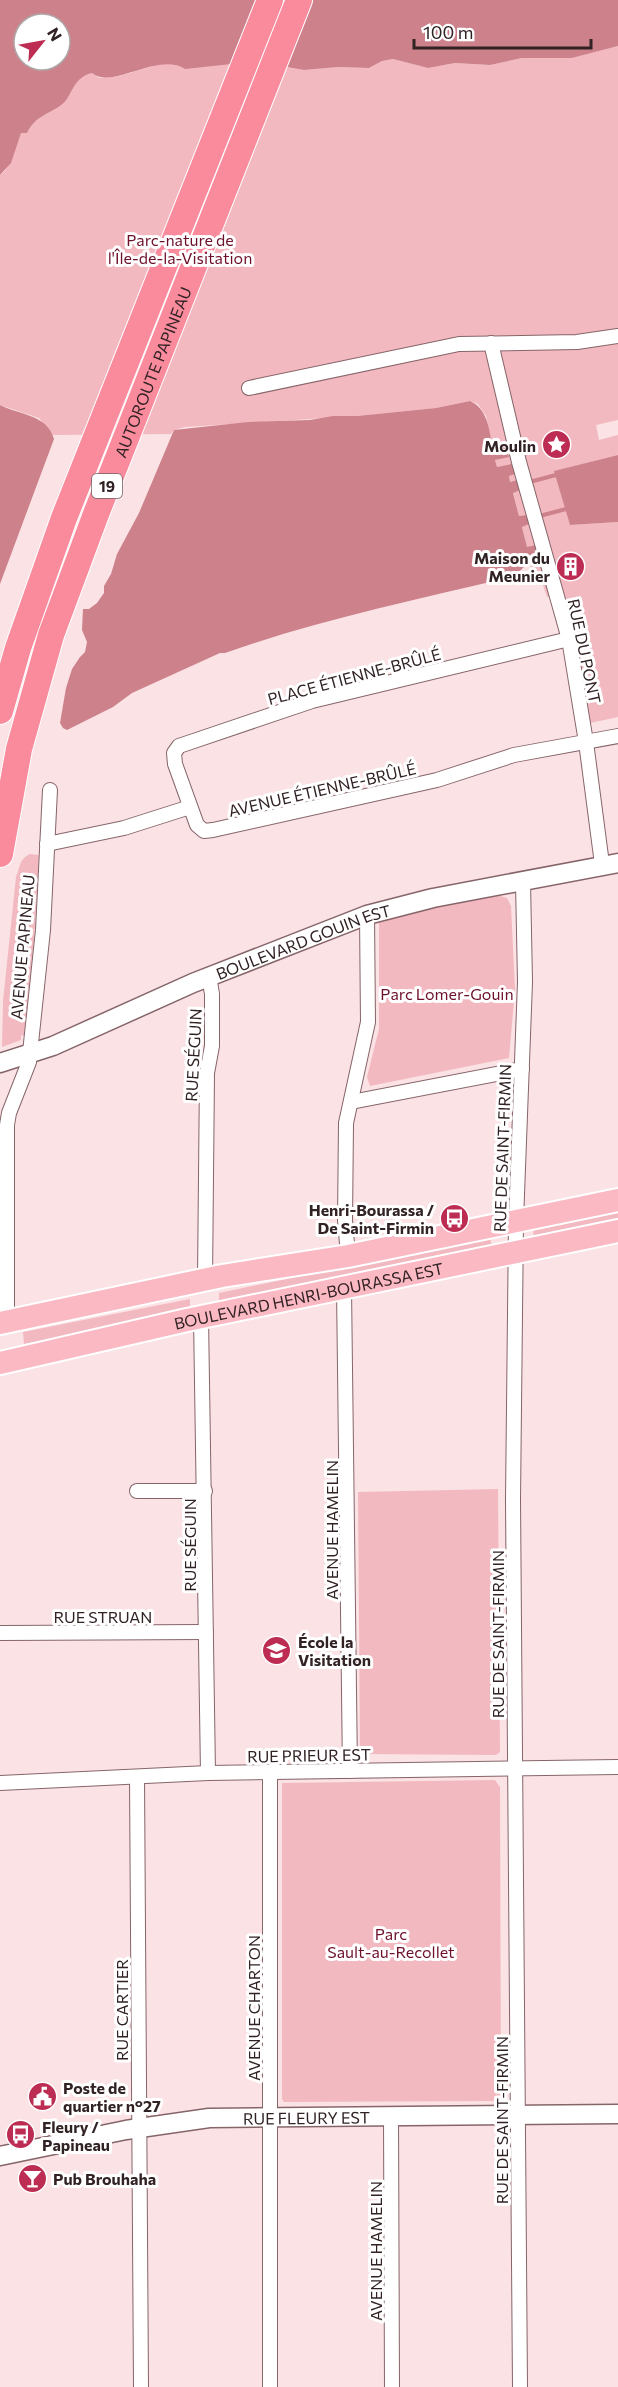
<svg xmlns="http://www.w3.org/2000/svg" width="618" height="2387" viewBox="0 0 618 2387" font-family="Commissioner,sans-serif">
<rect width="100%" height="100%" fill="#fae2e5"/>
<g fill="#f2b9c0">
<path d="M618,46V420L596,425L599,440L618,435V455L555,471L570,525L618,522V717L590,723L580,658L564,594L547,597L539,573H532L528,556L538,554L527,547L522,526L529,524L527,515L519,516L513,492L519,490L517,480L510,482L509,476L512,465L497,467L495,460L509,456L506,445L493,448L486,416L478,404L470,401L436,408L357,416L185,427L174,430L171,434L53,435L39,418L0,405V175C13,166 14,146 21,133H27C36,116 45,116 60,106C73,98 71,78 92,73L99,78L120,76L160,64H231L287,67L304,70L338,67L369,68L382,61L393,59L428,68L455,63L490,65L522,58H572Z"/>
<path d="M30,854L39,855L34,940L24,1036L21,1035V1040L2,1047L3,1001L16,877C20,868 19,859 30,854Z"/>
<path d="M497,895L507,898L511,906L515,989L509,1058L370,1086L367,1077L379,1029V922L382,919Z"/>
<path d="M618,1210V1222L534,1239L533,1228Z"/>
<path d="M490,1237L492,1248L219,1304V1293Z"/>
<path d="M190,1299V1310L24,1344L23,1332Z"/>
<path d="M498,1489L500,1752L496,1755L364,1754L360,1749L358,1492Z"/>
<path d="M495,1780L500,1787L501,2101L284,2102L282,2099V1783Z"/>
</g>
<g fill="#cd818b" fill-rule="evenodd">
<path d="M0,0H618V46L572,58H522L490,65L455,63L428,68L393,59L382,61L369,68L338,67L304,70L287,67L231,64L185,69C159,51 112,90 92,73C71,78 73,98 60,106C45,116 36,116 27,133H21L11,163L0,175ZM24,24H60V60H24Z"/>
<path d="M470,401C488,409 489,430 493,448L506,445L509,457L495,460L497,467L512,464L515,474L509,476L510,482L517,480L520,490L513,493L519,516L527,515L529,524L522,527L527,547L536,545L538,554L528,556L529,561L521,570L503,579C410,601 315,621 225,653H220L132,693L113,707L67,730L63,728L60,723L66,688L72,669L80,657L85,652L87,642L82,630L83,609H89L97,603L104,593V586L111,574L117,554L139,513L174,430L248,422L310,420L333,416H357L436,408Z"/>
<path d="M0,405C19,415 47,414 54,439L0,584Z"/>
<path d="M618,455V522L570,525L554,471Z"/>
</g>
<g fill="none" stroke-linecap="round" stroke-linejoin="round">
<g stroke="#cd818b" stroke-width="4">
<path d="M518,485L556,475"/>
<path d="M528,519L566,509"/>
</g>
<defs>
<g id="minor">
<path d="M491,343L519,462L569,639L586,742L602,864"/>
<path d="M249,388L459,344L577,342L618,336"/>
<path d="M569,639L312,701L179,746L174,753L175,764L197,825L204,831L213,830L437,780L514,755L618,736"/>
<path d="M47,844L124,828L190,807"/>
<path d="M351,1102L522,1069"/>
<path d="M348,1256L345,1220L346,1123L368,1022L367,915"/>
<path d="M205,1280L207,1073L212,1046V994L209,976"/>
<path d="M344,1288L350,1771"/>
<path d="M0,1315L7,1308V1125L9,1113L29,1062L43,930L50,790"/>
<path d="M201,1317L208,1773"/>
<path d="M137,1491H205"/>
<path d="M0,1633L206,1632"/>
<path d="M270,1772V2387"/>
<path d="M137,1777L141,2387"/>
<path d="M0,1783L208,1773L618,1767"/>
<path d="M391,2115L392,2387"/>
<path d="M520,2387L513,1500L516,1221L525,982L523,882"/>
</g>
<g id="tertiary">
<path id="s1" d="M0,1063L53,1046L193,983L367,915L433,898L618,863"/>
<path id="s2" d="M0,2156L126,2130L209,2118L618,2114"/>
</g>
<g id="primary">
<path d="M0,1323L222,1276L348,1256L618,1200"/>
<path id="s3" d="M0,1363L187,1320L618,1231"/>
</g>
<g id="motorway">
<path d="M0,711L18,648L64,518L270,0"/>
<path id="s4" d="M0,854L19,749L51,635L96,514L299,0"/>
</g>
</defs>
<use href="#minor" stroke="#866569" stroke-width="16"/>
<use href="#tertiary" stroke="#866569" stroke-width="21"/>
<use href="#primary" stroke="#fff" stroke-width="26"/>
<use href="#motorway" stroke="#fff" stroke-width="28"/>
<use href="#minor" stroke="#fff" stroke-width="14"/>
<use href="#tertiary" stroke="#fff" stroke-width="18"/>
<use href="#primary" stroke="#fbb9c4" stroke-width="22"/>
<use href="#motorway" stroke="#f98b9d" stroke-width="26"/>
</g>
<defs>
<symbol id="sight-disc" viewBox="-11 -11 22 22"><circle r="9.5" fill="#bd2d53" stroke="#fff"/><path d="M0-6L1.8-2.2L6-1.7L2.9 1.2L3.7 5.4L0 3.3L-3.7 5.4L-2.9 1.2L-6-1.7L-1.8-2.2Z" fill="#fff"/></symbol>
<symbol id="building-disc" viewBox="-11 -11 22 22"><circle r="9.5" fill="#bd2d53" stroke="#fff"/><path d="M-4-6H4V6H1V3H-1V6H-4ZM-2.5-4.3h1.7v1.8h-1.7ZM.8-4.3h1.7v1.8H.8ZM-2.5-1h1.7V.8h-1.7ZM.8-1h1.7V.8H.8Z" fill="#fff"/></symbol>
<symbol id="bus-disc" viewBox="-11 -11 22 22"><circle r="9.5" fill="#bd2d53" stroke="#fff"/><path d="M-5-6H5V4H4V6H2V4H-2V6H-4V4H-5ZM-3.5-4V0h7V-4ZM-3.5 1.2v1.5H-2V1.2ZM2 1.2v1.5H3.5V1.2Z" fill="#fff"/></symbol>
<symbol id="school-disc" viewBox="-11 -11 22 22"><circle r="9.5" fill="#bd2d53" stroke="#fff"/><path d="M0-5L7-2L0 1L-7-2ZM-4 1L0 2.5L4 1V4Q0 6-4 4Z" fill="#fff"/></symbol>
<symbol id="civic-disc" viewBox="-11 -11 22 22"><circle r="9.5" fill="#bd2d53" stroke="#fff"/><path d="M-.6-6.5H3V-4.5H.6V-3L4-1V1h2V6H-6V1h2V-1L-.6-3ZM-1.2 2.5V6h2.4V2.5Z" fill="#fff"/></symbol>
<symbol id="bar-disc" viewBox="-11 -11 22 22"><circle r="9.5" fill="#bd2d53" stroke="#fff"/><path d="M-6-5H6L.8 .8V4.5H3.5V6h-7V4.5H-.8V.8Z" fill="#fff"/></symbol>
</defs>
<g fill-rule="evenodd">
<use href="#sight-disc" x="540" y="428" width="33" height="33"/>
<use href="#building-disc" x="554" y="550" width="33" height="33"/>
<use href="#bus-disc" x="438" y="1202" width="33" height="33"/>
<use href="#school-disc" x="260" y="1634" width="33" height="33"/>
<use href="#civic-disc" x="26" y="2080" width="33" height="33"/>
<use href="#bus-disc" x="4" y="2118" width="33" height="33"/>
<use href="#bar-disc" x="16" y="2162" width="33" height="33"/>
</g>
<g text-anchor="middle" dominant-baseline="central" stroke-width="6" stroke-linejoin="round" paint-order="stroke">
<rect fill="#fff" stroke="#6f6466" stroke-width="1.5" x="92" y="474" width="30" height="24" rx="4.5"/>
<g font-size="15" font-weight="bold" fill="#312224">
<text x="107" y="486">19</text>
</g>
<g font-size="16" fill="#6d112b" stroke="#fff">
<text x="180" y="239">Parc-nature de<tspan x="180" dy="18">l'Île-de-la-Visitation</tspan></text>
<text x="447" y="993">Parc Lomer-Gouin</text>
<text x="391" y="1933">Parc<tspan x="391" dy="18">Sault-au-Recollet</tspan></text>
</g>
<g font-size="16" fill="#312224" stroke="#fff">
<text stroke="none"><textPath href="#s4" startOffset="507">AUTOROUTE PAPINEAU</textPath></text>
<text transform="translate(585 651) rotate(78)">RUE DU PONT</text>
<text transform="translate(354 676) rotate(-15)">PLACE ÉTIENNE-BRÛLÉ</text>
<text transform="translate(322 789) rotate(-13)">AVENUE ÉTIENNE-BRÛLÉ</text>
<text stroke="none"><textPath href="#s1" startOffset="327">BOULEVARD GOUIN EST</textPath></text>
<text transform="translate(22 947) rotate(-85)">AVENUE PAPINEAU</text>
<text transform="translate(193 1055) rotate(-87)">RUE SÉGUIN</text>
<text transform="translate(502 1148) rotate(-88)">RUE DE SAINT-FIRMIN</text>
<text stroke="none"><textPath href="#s3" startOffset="316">BOULEVARD HENRI-BOURASSA EST</textPath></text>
<text transform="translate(331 1530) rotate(-90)">AVENUE HAMELIN</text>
<text transform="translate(189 1545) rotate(-90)">RUE SÉGUIN</text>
<text x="103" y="1616">RUE STRUAN</text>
<text transform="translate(497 1634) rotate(-90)">RUE DE SAINT-FIRMIN</text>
<text transform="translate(309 1755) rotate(-1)">RUE PRIEUR EST</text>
<text transform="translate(253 2008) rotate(-90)">AVENUE CHARTON</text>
<text transform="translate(121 2010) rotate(-90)">RUE CARTIER</text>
<text stroke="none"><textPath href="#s2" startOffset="310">RUE FLEURY EST</textPath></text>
<text transform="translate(501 2120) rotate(-90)">RUE DE SAINT-FIRMIN</text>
<text transform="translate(375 2251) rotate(-90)">AVENUE HAMELIN</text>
</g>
<g font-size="16" font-weight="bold" fill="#312224" stroke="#fff" text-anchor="start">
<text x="536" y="445" text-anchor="end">Moulin</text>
<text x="550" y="557" text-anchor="end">Maison du<tspan x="550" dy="18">Meunier</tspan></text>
<text x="434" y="1209" text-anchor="end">Henri-Bourassa /<tspan x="434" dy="18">De Saint-Firmin</tspan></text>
<text x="298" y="1641">École la<tspan x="298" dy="18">Visitation</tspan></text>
<text x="63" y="2087">Poste de<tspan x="63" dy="18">quartier n°27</tspan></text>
<text x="42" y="2126">Fleury /<tspan x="42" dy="18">Papineau</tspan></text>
<text x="53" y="2178">Pub Brouhaha</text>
</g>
</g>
<g transform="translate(42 42) rotate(59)"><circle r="28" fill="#ffffff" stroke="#ada7a7" stroke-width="1.5"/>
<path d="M0-4.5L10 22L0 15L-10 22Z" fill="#bd2d53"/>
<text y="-9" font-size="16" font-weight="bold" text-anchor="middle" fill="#312224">N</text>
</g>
<path d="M414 39v9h177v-9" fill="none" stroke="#312224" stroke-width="3"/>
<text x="423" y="39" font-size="18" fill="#312224" stroke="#ffffff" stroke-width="4.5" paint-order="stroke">100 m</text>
</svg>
